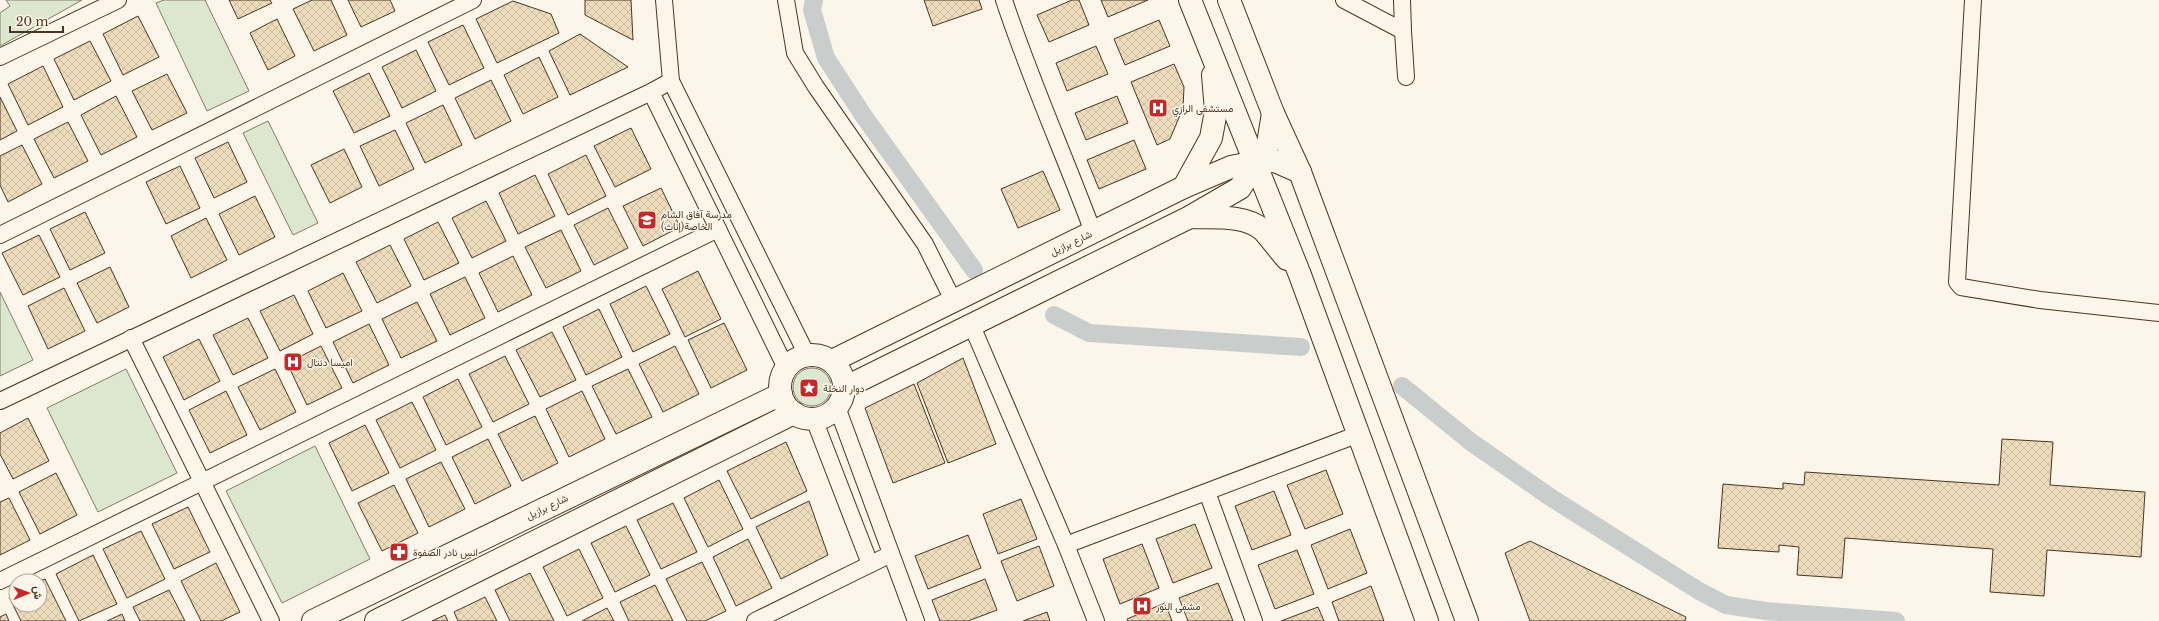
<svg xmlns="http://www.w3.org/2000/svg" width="2159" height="621" viewBox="0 0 2159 621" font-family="'Libre Baskerville',Vazirmatn,serif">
<defs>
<pattern id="building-cross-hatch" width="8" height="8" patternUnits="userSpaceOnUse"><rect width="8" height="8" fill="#ecdcbc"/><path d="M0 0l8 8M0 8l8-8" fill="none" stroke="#ccbda1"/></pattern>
</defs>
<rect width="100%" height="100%" fill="#fbf6e9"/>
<g fill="#dce7d0" stroke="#887966">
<path d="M6,0H82L0,46V13L10,6Z"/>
<path d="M164,0H205L249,91L207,111L156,3Z"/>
<path d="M268,121L318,223L293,235L243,133Z"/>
<path d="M0,292L33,360L0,376Z"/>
<circle cx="812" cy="387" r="19"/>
<path d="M126,369L177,473L98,512L47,408Z"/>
<path d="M315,446L370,559L282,603L226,491Z"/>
</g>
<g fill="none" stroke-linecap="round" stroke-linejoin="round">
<g stroke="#c9cecd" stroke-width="18">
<path d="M814,0L812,10L826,58L863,115L974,270"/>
<path d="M1054,315L1089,333L1301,347"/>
<path d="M1402,386L1471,442L1550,497L1699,591L1726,605L1766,611L1896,621"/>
</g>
</g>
<g fill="url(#building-cross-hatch)" stroke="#4a3520">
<path d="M229,0H270L272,3L238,19Z"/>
<path d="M312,0H331L347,35L314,51L293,9Z"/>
<path d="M348,0H390L395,11L361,27Z"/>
<path d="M585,0H631L633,40L585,15Z"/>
<path d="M924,0H979L982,9L933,26Z"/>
<path d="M1072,0H1079L1089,25L1049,42L1037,15Z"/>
<path d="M1101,0H1148L1108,17Z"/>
<path d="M513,1L551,14L559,33L497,63L476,19Z"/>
<path d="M138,16L159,57L123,75L103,34Z"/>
<path d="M277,19L295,56L268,70L250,33Z"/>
<path d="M1159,20L1170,46L1125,65L1114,39Z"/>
<path d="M463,25L484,68L449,85L428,42Z"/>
<path d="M580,34L628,67L570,95L549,51Z"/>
<path d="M90,41L111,81L74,100L54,59Z"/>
<path d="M1096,46L1108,74L1067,91L1056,63Z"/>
<path d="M416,50L436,91L402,108L382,67Z"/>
<path d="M539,57L558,97L523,114L504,75Z"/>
<path d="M1174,64L1184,87L1183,108L1170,139L1157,145L1131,82Z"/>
<path d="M43,66L63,107L28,125L8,84Z"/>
<path d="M369,73L390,116L354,133L333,91Z"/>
<path d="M167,74L187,113L152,130L132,91Z"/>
<path d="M491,80L511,121L475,139L455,98Z"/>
<path d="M116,96L137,137L101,155L81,115Z"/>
<path d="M1117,96L1128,123L1086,140L1075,113Z"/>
<path d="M0,97L17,131L0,140Z"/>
<path d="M443,105L462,145L425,163L406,123Z"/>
<path d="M68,122L88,161L54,178L34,139Z"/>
<path d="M631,128L651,169L615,187L594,146Z"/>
<path d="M395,130L414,169L379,186L360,146Z"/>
<path d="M1134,140L1146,169L1099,189L1087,160Z"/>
<path d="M228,142L247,182L214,198L195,158Z"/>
<path d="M22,145L42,184L8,202L0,185V156Z"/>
<path d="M344,149L362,187L330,203L311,165Z"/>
<path d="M586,155L606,196L568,215L548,174Z"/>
<path d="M180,166L200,208L166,224L146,182Z"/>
<path d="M1043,171L1060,210L1018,228L1001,189Z"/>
<path d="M535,175L555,216L518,234L499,193Z"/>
<path d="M661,188L680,227L643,246L623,206Z"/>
<path d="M255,196L275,237L239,255L219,214Z"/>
<path d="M486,201L506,241L472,258L452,218Z"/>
<path d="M608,208L628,248L594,265L574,225Z"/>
<path d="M85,212L105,253L70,270L50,229Z"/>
<path d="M206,218L227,260L191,278L171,236Z"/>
<path d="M438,222L459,263L424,280L404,239Z"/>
<path d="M561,230L581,271L546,288L525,247Z"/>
<path d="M39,235L60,277L23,295L2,253Z"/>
<path d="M390,245L411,286L377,303L356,262Z"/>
<path d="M513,256L532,295L498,312L479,273Z"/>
<path d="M110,267L129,307L97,323L77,283Z"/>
<path d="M698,271L721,319L685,337L662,289Z"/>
<path d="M343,273L362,311L326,328L308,291Z"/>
<path d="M465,277L485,318L450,335L430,294Z"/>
<path d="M646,286L670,334L633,352L610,304Z"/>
<path d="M64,288L85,331L48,349L28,306Z"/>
<path d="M294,295L313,334L280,351L260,311Z"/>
<path d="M417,302L437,341L401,358L382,319Z"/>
<path d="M599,309L622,357L586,375L563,327Z"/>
<path d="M248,318L268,358L233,375L213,335Z"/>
<path d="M724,323L747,370L711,388L688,340Z"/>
<path d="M369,324L389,365L353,383L333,342Z"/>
<path d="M552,332L576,380L540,397L516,350Z"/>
<path d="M199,339L220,381L184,400L163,357Z"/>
<path d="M321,346L342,388L307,405L287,363Z"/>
<path d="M675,346L699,394L663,412L639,364Z"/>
<path d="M505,356L529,404L493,422L469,374Z"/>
<path d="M963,358L996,444L948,463L917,383Z"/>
<path d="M275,369L296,412L260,430L238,387Z"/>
<path d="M628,369L652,417L616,434L592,386Z"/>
<path d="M458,379L482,427L446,445L423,397Z"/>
<path d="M914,384L945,463L893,483L865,408Z"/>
<path d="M226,391L247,435L210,453L189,410Z"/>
<path d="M582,391L605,439L569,457L546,409Z"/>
<path d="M412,402L436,450L400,468L376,420Z"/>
<path d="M535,416L558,463L522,481L498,434Z"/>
<path d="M28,418L49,461L13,479L0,454V433Z"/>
<path d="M365,425L389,473L352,491L329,443Z"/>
<path d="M488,439L511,486L475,504L452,457Z"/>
<path d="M2002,439L2053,442L2050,485L2145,492L2141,557L2047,550L2044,596L1990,592L1993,549L1845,538L1842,578L1797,575L1799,547L1779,545V552L1718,548L1723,484L1783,489V483L1804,485L1805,472L1999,485Z"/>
<path d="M786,442L807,491L751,519L727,471Z"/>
<path d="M441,462L465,509L429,527L406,479Z"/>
<path d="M1326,470L1343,514L1305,529L1287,485Z"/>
<path d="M56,473L77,515L40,534L19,492Z"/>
<path d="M719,480L743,529L708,547L684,498Z"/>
<path d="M394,485L418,533L382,551L358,503Z"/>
<path d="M1274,491L1291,535L1252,550L1235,506Z"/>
<path d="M9,498L30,540L0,555V502Z"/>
<path d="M1021,499L1037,539L998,554L983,514Z"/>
<path d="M809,501L828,555L781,579L756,527Z"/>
<path d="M673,503L697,552L661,569L637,520Z"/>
<path d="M188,507L210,552L174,569L152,524Z"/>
<path d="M1195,524L1212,568L1173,583L1156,539Z"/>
<path d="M626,526L650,575L615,592L591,543Z"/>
<path d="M1350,529L1367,573L1328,589L1311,545Z"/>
<path d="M141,531L165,579L127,598L103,549Z"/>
<path d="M968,535L981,568L928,589L915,556Z"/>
<path d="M748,539L772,588L736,606L713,557Z"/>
<path d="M1530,541L1686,617L1685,621H1530L1505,553Z"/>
<path d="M1142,544L1159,588L1120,604L1103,559Z"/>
<path d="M1039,546L1054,586L1017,601L1001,561Z"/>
<path d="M579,549L603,598L567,616L543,567Z"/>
<path d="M1297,550L1314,594L1275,609L1258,565Z"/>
<path d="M93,555L117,604L79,621L56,574Z"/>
<path d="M702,562L726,611L705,621H687L666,579Z"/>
<path d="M216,563L240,612L221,621H201L181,581Z"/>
<path d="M530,573L554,621H510L495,590Z"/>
<path d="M45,579L66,621H21L9,597L16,593V605H40V581Z"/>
<path d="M985,579L997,610L968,621H940L932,600Z"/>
<path d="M1218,583L1233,621H1188L1179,598Z"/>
<path d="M655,585L673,621H629L620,602Z"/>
<path d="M1371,586L1384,621H1339L1332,602Z"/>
<path d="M169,590L185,621H140L133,607Z"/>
<path d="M485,597L497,621H458L454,612Z"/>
<path d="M1165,603L1172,621H1128L1127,619Z"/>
<path d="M1318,607L1324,621H1281Z"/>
<path d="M607,608L614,621H582Z"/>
<path d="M1047,612L1050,621H1023Z"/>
<path d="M6,614L9,621H0V617Z"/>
<path d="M122,614L125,621H107Z"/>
<path d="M445,615L448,621H432Z"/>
</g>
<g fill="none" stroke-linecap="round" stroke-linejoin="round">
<defs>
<g id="minor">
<path d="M664,0L671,81L807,355"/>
<path d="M786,0L795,53L816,87L925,244L954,302"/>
<path d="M1004,0C1030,79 1064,154 1093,232"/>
<path d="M1344,0L1403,31L1402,0"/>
<path d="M1973,0L1957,282L1961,287L2040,300L2159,313"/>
<path d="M1403,31L1406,77"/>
<path d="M0,57L118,0"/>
<path d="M651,92L786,368"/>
<path d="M0,235L473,0"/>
<path d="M972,326L1066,545L1096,621"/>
<path d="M131,338L271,621"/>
<path d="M0,401L651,92L671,81"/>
<path d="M837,407L916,621"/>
<path d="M814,419L870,564"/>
<path d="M1207,492L1254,621"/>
<path d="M1066,545L1359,434"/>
<path d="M0,581L718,229"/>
<path d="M755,621L891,554"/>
</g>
<g id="trunk">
<path d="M1190,0L1300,275L1427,621"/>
<path d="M1229,0L1273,113L1300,172L1467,621"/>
<path d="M1184,187L1211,138L1216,111L1213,75"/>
<path d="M1190,217C1212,218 1245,214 1263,230C1271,239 1279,250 1287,259"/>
<circle cx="812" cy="387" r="32"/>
<path d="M832,361L1184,187L1231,167L1255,162L1275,161L1300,172"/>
<path d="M844,388L1190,217L1240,188L1268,144L1273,113"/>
<path d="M313,621L781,394"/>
<path d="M376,621L794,413"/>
</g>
</defs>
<use href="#minor" stroke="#4a3520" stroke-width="18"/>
<use href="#trunk" stroke="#4a3520" stroke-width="24"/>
<use href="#minor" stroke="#fbf6e9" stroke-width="16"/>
<use href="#trunk" stroke="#fbf6e9" stroke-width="22"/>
</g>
<defs>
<symbol id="hospital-square" viewBox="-11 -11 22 22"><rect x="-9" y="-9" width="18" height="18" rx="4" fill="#c62828" stroke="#fbf6e9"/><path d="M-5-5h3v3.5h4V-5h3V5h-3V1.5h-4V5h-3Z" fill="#fff"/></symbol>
<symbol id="school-square" viewBox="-11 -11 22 22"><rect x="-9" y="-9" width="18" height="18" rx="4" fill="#c62828" stroke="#fbf6e9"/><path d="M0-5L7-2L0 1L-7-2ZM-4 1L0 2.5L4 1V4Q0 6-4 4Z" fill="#fff"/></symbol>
<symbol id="sight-square" viewBox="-11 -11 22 22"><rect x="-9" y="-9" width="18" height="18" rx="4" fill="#c62828" stroke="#fbf6e9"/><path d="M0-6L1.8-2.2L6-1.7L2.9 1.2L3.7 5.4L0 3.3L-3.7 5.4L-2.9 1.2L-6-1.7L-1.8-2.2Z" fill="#fff"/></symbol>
<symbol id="pharmacy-square" viewBox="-11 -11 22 22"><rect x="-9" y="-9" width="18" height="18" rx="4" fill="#c62828" stroke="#fbf6e9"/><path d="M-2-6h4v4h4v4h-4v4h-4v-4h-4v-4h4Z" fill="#fff"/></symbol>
</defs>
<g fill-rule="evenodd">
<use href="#hospital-square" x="1147" y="97" width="22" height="22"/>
<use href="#school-square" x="636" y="209" width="22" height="22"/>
<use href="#hospital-square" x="282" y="351" width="22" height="22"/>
<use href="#sight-square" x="798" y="377" width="22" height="22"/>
<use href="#pharmacy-square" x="388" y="541" width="22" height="22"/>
<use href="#hospital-square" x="1131" y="595" width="22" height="22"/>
</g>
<g text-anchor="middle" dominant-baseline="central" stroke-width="3" stroke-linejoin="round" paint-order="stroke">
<g font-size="10" fill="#4a3520" stroke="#fbf6e9" text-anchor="start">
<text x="1172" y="108">مستشفى الرازي</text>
<text x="661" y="214">مدرسة آفاق الشام<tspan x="661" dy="12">الخاصة(إناث)</tspan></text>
<text x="307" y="362">اميسا دنتال</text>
<text x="823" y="388">دوار النخلة</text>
<text x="413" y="552">انس نادر الصفوة</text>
<text x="1156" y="606">مشفى النور</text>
</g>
<g font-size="10" fill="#4a3520" stroke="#fbf6e9">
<text transform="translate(1071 243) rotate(-26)">شارع برازيل</text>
<text transform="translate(547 507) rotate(-26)">شارع برازيل</text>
</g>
</g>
<g transform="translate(28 593) rotate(89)"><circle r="19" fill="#fbf6e9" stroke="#b4a999"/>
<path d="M0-3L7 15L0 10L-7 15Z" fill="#c62828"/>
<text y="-6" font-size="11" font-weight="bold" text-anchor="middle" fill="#4a3520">ش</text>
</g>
<path d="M10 26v6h53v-6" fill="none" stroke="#4a3520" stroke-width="2"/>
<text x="16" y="26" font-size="12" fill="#4a3520" stroke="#fbf6e9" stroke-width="3" paint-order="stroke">20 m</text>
</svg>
